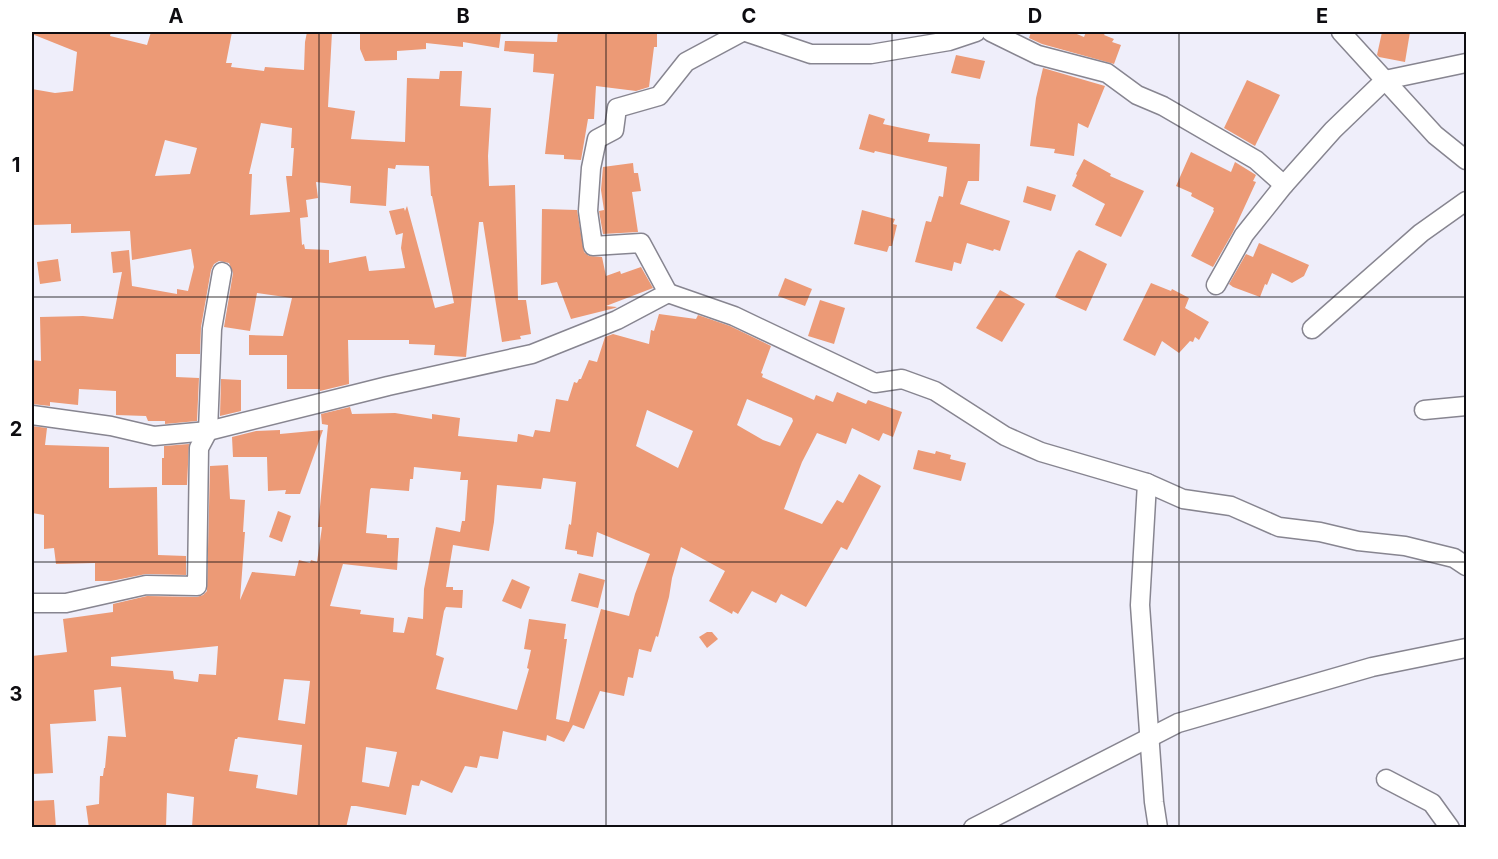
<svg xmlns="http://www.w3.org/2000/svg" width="1498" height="859" viewBox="0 0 1498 859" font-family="Inter,sans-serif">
<rect width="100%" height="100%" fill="#efeefa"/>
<g fill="#ec9a76" fill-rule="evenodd">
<path d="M32,32H111L110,36L147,45L151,32H232L226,63H232L231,67L264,71L265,67L304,70L305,42L307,32H332L328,107L355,111L351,139L405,142L407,78L439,79L440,71H462L460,106L491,108L488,156L489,186L515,185L518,300H526L531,334L520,336L521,339L502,342L483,222H479L466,357L434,355L435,345L409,344V340H348L349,384L320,391V389H287V355H249V335L283,336L292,298L257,293L250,331L224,327L233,273L229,263L219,261L214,264L211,270L201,327L200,354H176V377L199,378L197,421L165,424V421H148L146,416L116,415V391L79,389L78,405L50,402V406L32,404V360L41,361L40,317L83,316L113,319L122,272L113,273L111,252L129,250L132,286L177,294V289L188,291L194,267L191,249L132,260L130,231L71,233V224L32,225V89L55,93L73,91L77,52L32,34ZM261,123L292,128L291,148H294L292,176H286L290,212L250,215L252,174H249ZM165,140L197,148L190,174L155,176ZM396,165L429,166L431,196H432L454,303L435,308L407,206L405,211L404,208L389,211L396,235L403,233L401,248L405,268L369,271L366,256L329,263V250L305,249L304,244L302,245L300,218L308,217L306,200L318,198L316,182L351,186L350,203L386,206L388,168L395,169Z"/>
<path d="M360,32H501L499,48L463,42V47L426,43V49L397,51V60L365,61L360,49Z"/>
<path d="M558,32H657V47H654L649,87L636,91L596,86L594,119H588L581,160L564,159V155L545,154L554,74L533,72L534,54L504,51L505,41L557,42Z"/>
<path d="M1031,32H1072L1084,37L1086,32H1106L1104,35L1114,39L1112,42L1121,45L1114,64L1042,44L1029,38Z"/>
<path d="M1382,32H1410L1405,62L1379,57L1377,55Z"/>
<path d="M956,55L985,61L980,79L951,73Z"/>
<path d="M1043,68L1105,86L1088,128L1078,123L1074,156L1054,153L1055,149L1030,146L1036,98Z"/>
<path d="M1247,80L1280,95L1255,146L1224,128Z"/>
<path d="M869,114L885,119L883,124L930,134L928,142L980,144L979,181H968L960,204L1010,221L1000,251L994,249L993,251L967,243L961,264L954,262L952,271L915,262L926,221L931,222L939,196L943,197L947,167L875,151L874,153L859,149Z"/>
<path d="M1191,152L1231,172L1235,162L1256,175L1253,181L1256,182L1233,232L1213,267L1191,256L1214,211L1213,210L1214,208L1191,196L1192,193L1176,186Z"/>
<path d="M1084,159L1111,174L1110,176L1144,191L1121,237L1095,225L1105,204L1072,186L1077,175L1076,174Z"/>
<path d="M633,163L634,173H638L641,191L632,192L638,232L603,234L599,211L604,210L601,190L603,167Z"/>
<path d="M1027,186L1056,195L1051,211L1023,202Z"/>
<path d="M542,209L577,210L584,252L589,256L602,257L606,276L620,271L621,274L641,267L653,288L606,306L617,307L615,308L571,319L557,282L541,285Z"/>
<path d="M862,210L895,219L893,224L897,225L892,246H889L887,252L854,244Z"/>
<path d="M1259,243L1309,265L1304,276L1292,283L1272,273L1267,285L1265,284L1260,297L1233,287L1229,284L1246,254L1253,257Z"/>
<path d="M1079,250L1107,264L1086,311L1055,297L1076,253Z"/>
<path d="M58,259L61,281L40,284L37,262Z"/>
<path d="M785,278L812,289L805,306L778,296Z"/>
<path d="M1151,283L1171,291L1172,289L1189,298L1185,308L1209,322L1199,340L1195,337L1193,342L1190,341L1179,353L1162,341L1155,356L1123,340Z"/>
<path d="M1000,290L1025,304L1002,342L976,328Z"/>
<path d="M820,300L845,308L834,344L808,336Z"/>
<path d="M659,314L696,319L698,315L730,326L771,346L761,373L763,374L762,377L814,400L816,395L833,402L837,392L866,404L868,400L902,412L893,437L883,433L879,441L852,428L846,444L817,433L802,462L784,509L822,524L837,500L843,503L859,474L881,486L847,550L841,547L806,607L781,594L776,603L752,591L738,614L733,611L732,614L709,601L725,571L681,547L672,578L669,597L658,637L656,636L651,652L639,649L633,678L628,677L624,696L600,691L584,729L573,725L564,742L547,735L546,741L503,731L498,759L480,756L477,768L465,766L452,793L421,780L419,786L412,785L406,815L356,806H351L346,828L192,827L194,797L167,793L166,827L89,828L86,806L99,804L100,776H103L104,768H105L108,736L126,737L121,687L94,690L96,721L50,724L53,773L32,774V656L67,652L63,619L113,612V604L147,596L197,597L203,595L207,591L210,466L228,465L230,499L245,500L243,532H245L240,600L252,572L295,576L299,560L310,563L311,560L317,562L322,527H318L328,425L322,424L321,414L350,407L352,414L395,413L432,419V414L460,418L458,436L517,442L518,434L533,437L535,430L550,432L556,399L568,401L574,382L577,383L579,379H581L589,360L597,362L605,337L613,334L649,344L651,330L654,331ZM747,399L792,418L793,421L780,446L763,440L737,425ZM647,410L693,431L678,468L636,446ZM414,467L461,472L460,480H468L465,521H462L460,532L436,527L424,589L423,619L408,617L404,633L393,632L394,618L360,614L361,610L330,606L343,564L397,570L399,538H387V535L366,533L370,490L371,488L409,491L410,479H413ZM543,478L576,482L571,525L569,524L565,549L577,551V554L593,557L597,532L650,554L635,594L629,616L601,609L569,722L556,719L567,639H564L566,624L529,619L524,649L531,650L527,668L529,669L517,710L436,689L444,658L436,655L444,611L446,607L462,608L463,590H453V587H446L453,545L489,551L494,522L497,485L541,489ZM218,646L216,675L199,674L198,682L174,679L173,671L111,666V657ZM284,679L310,681L305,724L278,720ZM238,737L302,745L297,795L256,788L258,775L229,771L235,739H237ZM366,747L397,752L389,787L362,782Z"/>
<path d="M221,379L241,380V411L220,416Z"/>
<path d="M32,426L47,428L45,445L109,447V488L157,487L158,555L186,556V575L146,574L111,581H95V563L56,564L54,548L44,549V515L32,513Z"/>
<path d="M280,430V434L323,430L300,494H285L286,490L268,491L267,457H233L232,437L256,431Z"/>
<path d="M189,444L187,485H162V458H164V446Z"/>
<path d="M918,450L935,454L936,451L951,455L950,459L966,463L961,481L913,469Z"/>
<path d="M278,511L291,516L282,542L269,537Z"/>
<path d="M579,573L605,580L598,608L571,601Z"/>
<path d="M512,579L530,587L521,609L502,601Z"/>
<path d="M707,632H712L718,639L707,648L699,637Z"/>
<path d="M54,800L56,828H32V801Z"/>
</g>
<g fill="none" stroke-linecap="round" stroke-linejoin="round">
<defs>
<g id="minor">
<path d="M746,32L811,54H871L949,41L976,32"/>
<path d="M991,32L1038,55L1107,73L1137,95L1163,106L1256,160L1284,185"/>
<path d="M1341,32L1435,135L1466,160"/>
<path d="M1216,285L1244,235L1284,185L1333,130L1385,80L1466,63"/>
<path d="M668,293L734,316L875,383L902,379L935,391L1005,436L1041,452L1147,483L1140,605L1154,802L1158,828"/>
<path d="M1312,329L1421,233L1466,201"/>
<path d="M1424,410L1466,406"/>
<path d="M32,415L111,426L154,436L208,431L388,386L532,354L617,320L668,293L641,243L593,246L588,211L591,168L597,139L614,130L617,108L659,96L686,62L742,32"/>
<path d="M1147,483L1183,499L1231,506L1279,527L1320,532L1358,541L1405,546L1454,558L1466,566"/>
<path d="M32,603H66L146,585L197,586L199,448L208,431L212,329L222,272"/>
<path d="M1386,779L1432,803L1450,828"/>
<path d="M973,828L1178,723L1372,667L1466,648"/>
</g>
</defs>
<use href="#minor" stroke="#878590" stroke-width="21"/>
<use href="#minor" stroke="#fff" stroke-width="18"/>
</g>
<path fill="none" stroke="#0e0d11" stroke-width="1.5" stroke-opacity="0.55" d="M319,32V828M606,32V828M892,32V828M1179,32V828M32,297H1466M32,562H1466"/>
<rect width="1498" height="859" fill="none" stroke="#ffffff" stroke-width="66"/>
<rect x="33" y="33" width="1432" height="793" fill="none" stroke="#0e0d11" stroke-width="2"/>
<g font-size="20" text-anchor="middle" font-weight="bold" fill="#0e0d11">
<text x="176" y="23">A</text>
<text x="463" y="23">B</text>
<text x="749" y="23">C</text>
<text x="1035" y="23">D</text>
<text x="1322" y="23">E</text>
<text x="16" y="172">1</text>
<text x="16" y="436">2</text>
<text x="16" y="701">3</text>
</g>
</svg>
